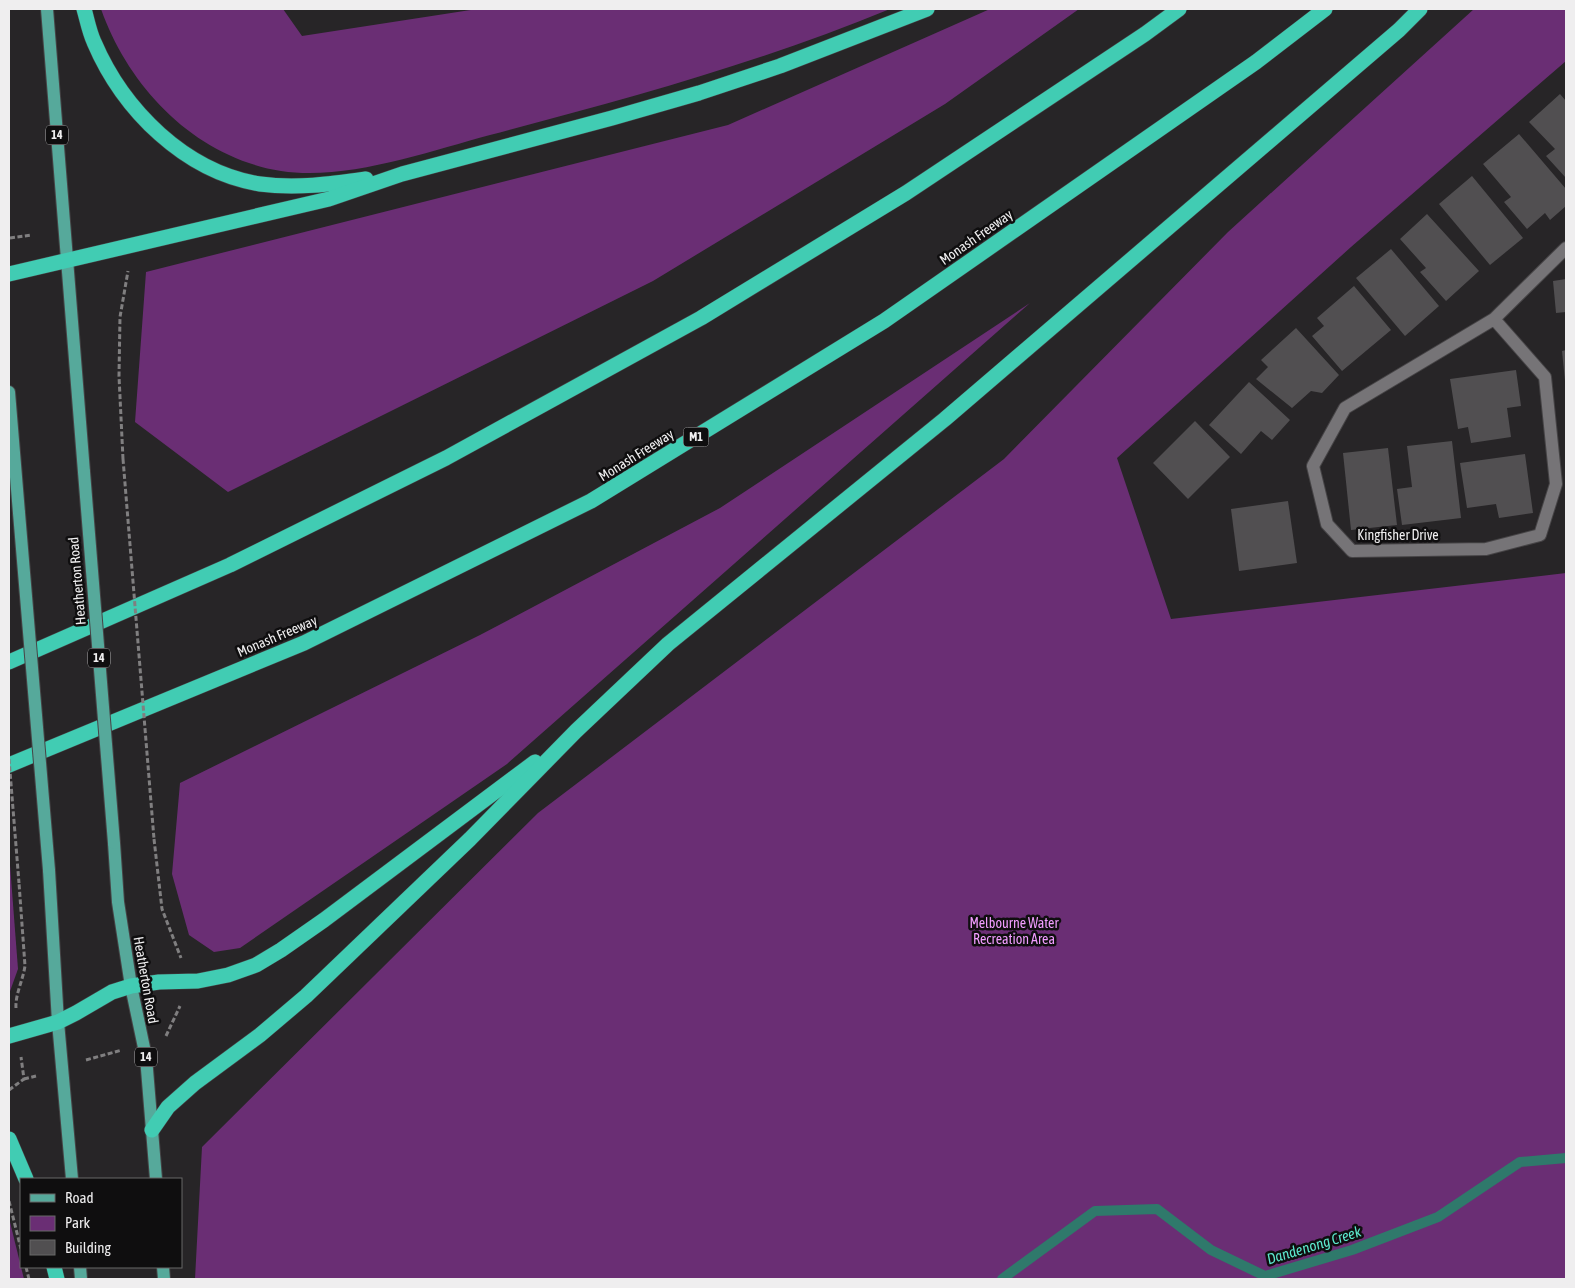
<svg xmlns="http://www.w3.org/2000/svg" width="1575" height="1288" viewBox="0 0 1575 1288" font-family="'Asap Condensed',sans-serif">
<rect width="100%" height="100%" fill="#272527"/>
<g fill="#6a2e74">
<path d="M101,9H283L302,36L477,9H890C759,63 627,99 490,135C427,152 346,181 281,171C195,157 129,88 101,9Z"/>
<path d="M990,9H1079L945,104L653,281L228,492L135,422L146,272L728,125Z"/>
<path d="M1474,9H1566V61L1351,247L1117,458L1171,619L1566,573V1279H195L202,1147L538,813L1004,459L1228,232Z"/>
<path d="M1030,303L507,764L240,948L214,952L189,935L172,874L180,783L480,635L720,508Z"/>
<path d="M9,852L18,969L9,994Z"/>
<path d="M9,1218L24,1279H9Z"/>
</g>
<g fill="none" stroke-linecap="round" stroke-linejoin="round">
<path stroke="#2f796b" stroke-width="10" d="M1002,1279L1095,1211L1157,1209L1211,1250L1265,1276L1352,1250L1438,1217L1520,1162L1566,1158"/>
</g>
<g fill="#514f51">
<path d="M1560,94L1566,101V178L1546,156L1555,149L1529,122Z"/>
<path d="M1519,134L1566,189V206L1550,220L1545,213L1527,229L1504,202L1511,197L1483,164Z"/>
<path d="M1472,176L1523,238L1490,265L1439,204Z"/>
<path d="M1427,214L1479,271L1446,301L1420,272L1426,268L1400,239Z"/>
<path d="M1391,249L1439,306L1405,336L1356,278Z"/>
<path d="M1566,279V312L1556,313L1553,281Z"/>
<path d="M1354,286L1391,330L1342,371L1312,336L1324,326L1317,318Z"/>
<path d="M1296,328L1339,375L1322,393L1311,391L1292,408L1256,379L1268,367L1261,360Z"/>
<path d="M1566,350V381H1565L1562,351Z"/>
<path d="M1516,370L1521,406L1507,408L1511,437L1471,443L1468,427L1458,429L1450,379Z"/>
<path d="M1249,382L1290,420L1272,440L1261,431L1241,454L1209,425Z"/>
<path d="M1195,421L1230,457L1188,499L1153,463Z"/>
<path d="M1452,441L1461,518L1402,525L1397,489L1412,487L1407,446Z"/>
<path d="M1388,448L1397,525L1351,530L1343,453Z"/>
<path d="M1525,454L1533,513L1499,518L1496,504L1467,508L1460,463Z"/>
<path d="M1288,501L1297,563L1239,571L1231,509Z"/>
</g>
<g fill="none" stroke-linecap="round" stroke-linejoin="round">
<defs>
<path id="service" d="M1494,319L1545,377L1556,484L1540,535L1486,549L1352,551L1327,524L1313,466L1345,408L1494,319L1566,248"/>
<g id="primary">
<path d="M47,9L84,472"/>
<path d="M9,392L19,513"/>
<path d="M114,843L118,902L131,986L146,1057L156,1179"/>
<path d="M49,870L58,1022L72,1179"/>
<path d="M80,1267L81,1279"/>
<path d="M163,1267L164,1279"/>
</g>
<g id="motorway">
<path d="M84,9C87,19 89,31 94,42C123,110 185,172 260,184C296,189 331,184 366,179"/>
<path d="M9,274L329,199L402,174L612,118L699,93L780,66L927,9"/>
<path d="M9,662L230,565L446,458L701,318L906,193L1145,34L1179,9"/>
<path d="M9,765L304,643L591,501L884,321L1256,62L1325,9"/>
<path d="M9,1036L58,1022L76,1013L112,992L131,986L159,982L198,981L228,975L256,965L281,950L324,920L535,762"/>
<path d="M152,1130L168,1107L195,1083L260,1035L306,996L470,839L576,731L668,644L945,419L1399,30L1420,9"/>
<path d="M9,1139L26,1179"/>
<path d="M54,1267L57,1279"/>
</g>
</defs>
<use href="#service" stroke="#464446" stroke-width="14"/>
<use href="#primary" stroke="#464446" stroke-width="14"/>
<use href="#motorway" stroke="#464446" stroke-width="16"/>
<g stroke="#807f80" stroke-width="3" stroke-dasharray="5 2.5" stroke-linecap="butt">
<path d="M10,238L32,235"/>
<path d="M123,459L119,376L120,317L128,271"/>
<path d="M154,839L162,909L181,958"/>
<path d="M16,1008C15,995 23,980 25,966L19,883"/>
<path d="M166,1036L180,1006"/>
<path d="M86,1060L122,1050"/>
<path d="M24,1079L36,1076"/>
<path d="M9,1090L24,1079L21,1057"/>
<path d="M9,1201L21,1249"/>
<path d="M26,1267L29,1279"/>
</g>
<use href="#service" stroke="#767477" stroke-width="12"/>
<use href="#primary" stroke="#56a99b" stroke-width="12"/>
<use href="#motorway" stroke="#41ccb3" stroke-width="15"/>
<defs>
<g id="primary-bridge">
<path d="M84,472L114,843"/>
<path d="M19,513L49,870"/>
</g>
</defs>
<use href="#primary-bridge" stroke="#464446" stroke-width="14" stroke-linecap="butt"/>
<g stroke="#807f80" stroke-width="3" stroke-dasharray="5 2.5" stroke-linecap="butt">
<path d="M123,459L154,839"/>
<path d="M9,759L19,883"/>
</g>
<use href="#primary-bridge" stroke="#56a99b" stroke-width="12"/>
</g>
<g text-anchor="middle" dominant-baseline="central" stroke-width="5" stroke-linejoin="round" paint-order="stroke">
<g fill="#0f0e0f" stroke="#acabac" stroke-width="1">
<rect x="46" y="125.5" width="22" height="19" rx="4"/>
<rect x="683.5" y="427.5" width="25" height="19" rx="4"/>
<rect x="88" y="648.5" width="22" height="19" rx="4"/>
<rect x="135" y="1047.5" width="22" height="19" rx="4"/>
</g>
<g font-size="12" font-weight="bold" fill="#efeeef">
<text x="57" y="135">14</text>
<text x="696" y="437">M1</text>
<text x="99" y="658">14</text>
<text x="146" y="1057">14</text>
</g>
<g font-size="14" fill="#efeeef" stroke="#0f0e0f">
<text transform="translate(976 237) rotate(-35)">Monash Freeway</text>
<text transform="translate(636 455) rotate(-32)">Monash Freeway</text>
<text x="1398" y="535">Kingfisher Drive</text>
<text transform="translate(77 581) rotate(-95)">Heatherton Road</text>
<text transform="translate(277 636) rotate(-23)">Monash Freeway</text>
<text transform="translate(146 980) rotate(80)">Heatherton Road</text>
</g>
<g font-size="14" fill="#f29dff" stroke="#0f0e0f">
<text x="1014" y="923">Melbourne Water<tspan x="1014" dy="16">Recreation Area</tspan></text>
</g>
<g font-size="15" font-style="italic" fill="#5ce8cd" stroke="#0f0e0f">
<text transform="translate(1314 1245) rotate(-17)">Dandenong Creek</text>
</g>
</g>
<rect width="1575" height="1288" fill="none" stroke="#efeeef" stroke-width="20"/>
<rect x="20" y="1178" width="162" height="90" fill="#0f0e0f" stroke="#696869"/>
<rect x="30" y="1194" width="25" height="8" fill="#56a99b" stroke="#696869"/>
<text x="65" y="1203" font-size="15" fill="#efeeef">Road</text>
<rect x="30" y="1216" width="25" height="15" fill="#6a2e74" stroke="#696869"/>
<text x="65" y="1228" font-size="15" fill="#efeeef">Park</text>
<rect x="30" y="1240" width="25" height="15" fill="#514f51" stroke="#696869"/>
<text x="65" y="1253" font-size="15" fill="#efeeef">Building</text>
</svg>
